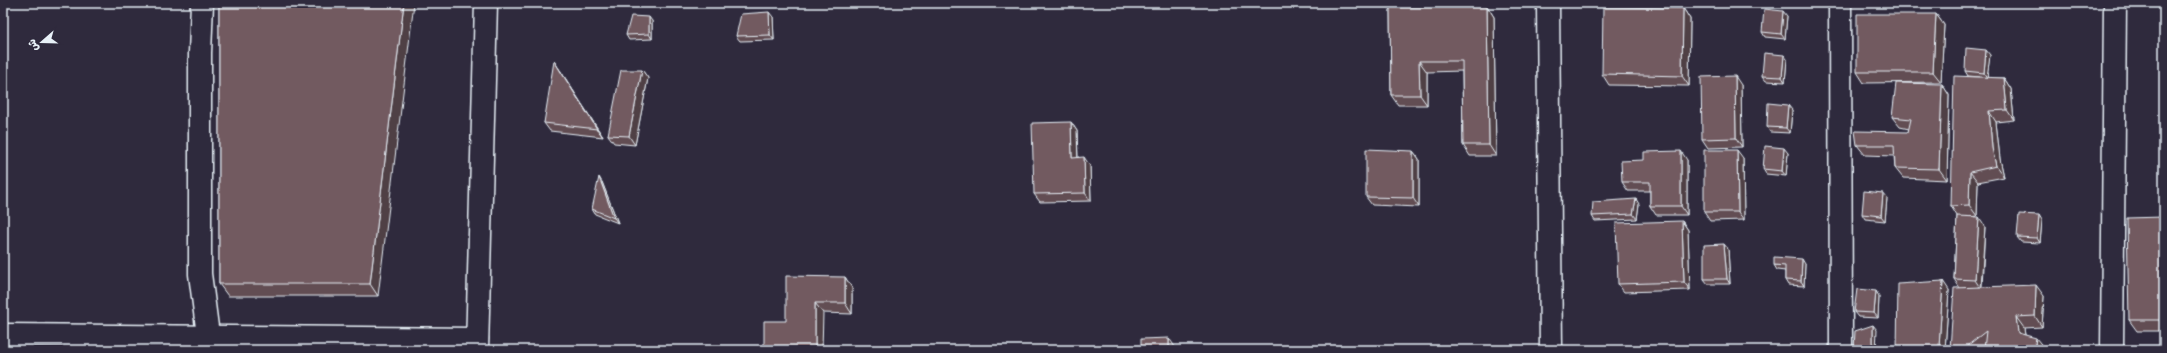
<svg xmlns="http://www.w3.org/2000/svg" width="2167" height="353" viewBox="0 0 2167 353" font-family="Delius,'Playpen Sans Arabic',sans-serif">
<rect width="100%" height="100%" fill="#2f2a3d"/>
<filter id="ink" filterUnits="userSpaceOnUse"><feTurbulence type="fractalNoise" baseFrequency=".025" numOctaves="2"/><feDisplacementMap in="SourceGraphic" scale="8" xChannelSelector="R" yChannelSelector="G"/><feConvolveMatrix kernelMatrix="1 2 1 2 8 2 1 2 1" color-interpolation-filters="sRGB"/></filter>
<g filter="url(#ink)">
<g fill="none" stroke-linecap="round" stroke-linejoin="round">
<defs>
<g id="minor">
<path d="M202,3L200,53V274L210,350"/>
<path d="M1548,3L1551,350"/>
<path d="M1840,3L1841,350"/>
<path d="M3,335L477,339"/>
<path d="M477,350L486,3"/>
<path d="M2112,350L2115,3"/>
</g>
</defs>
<use href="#minor" stroke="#e8f1f8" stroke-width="25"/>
<use href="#minor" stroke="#2f2a3d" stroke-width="22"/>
</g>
<g fill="#624d53" stroke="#e8f1f8">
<path d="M219,3L378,296H228L219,284Z"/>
<path d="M1487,6L1494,17L1496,156H1470L1463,145L1462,71L1427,72V105H1398L1391,95L1390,7Z"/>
<path d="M1683,8L1690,19L1689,86L1609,85L1602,74Z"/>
<path d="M1936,14L1944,25L1941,82L1864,83L1857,72Z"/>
<path d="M1787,16L1785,39L1765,37L1762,32Z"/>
<path d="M773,17L774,40L740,41L736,36Z"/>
<path d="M652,21V39L629,40L626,35Z"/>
<path d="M1990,55L1987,78H2004L2011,89L2014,120L1996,122L2000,159L2004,177L1978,182L1977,216L1970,217L1985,226L1982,287L2044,296L2042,327L2024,328L2025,335L2044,348L2043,350H1984V349L1983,350H1950L1960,288L1954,279L1957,216L1951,206L1980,77L1968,76L1965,71Z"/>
<path d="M1787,59L1785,82L1766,81L1762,76Z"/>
<path d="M560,70L603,137L550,131L544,123Z"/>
<path d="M642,70L648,78L635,145L614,143L608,135Z"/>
<path d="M1942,84L1949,95L1947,180L1903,178L1895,168L1894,156L1865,155L1857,145L1908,132L1909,129L1900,127L1892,117Z"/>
<path d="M1741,85L1742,147L1708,148L1702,139Z"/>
<path d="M1792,110L1790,133L1770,132L1767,127Z"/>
<path d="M1071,122L1077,131L1078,158L1090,166L1091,201L1040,202L1034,194Z"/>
<path d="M1413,151L1419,159V207L1372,205L1366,197Z"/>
<path d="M1788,153L1786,176L1766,174L1763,169Z"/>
<path d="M1743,158L1744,220L1710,221L1704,212Z"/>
<path d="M1687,160V215H1656L1650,206V191H1628L1622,182Z"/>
<path d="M602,182L618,223L595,214L592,209Z"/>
<path d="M1887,198L1885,221L1865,219L1862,214Z"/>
<path d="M1639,204L1637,219L1595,221L1592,216Z"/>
<path d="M2164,217V331H2137L2129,320Z"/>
<path d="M2042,220L2040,243L2021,242L2017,237Z"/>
<path d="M1682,221L1688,230L1690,290L1624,292L1618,284Z"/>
<path d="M1728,249L1730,284H1708L1704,279Z"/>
<path d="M1805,264L1804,286L1788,285L1785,280V271L1777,270L1774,265Z"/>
<path d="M845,277L852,288V314L823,313L786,321Z"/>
<path d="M1949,290L1945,350H1897Z"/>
<path d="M1879,296L1878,318L1858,317L1854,312Z"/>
</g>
<g fill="#503f44" stroke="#e8f1f8">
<path d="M404,3H414L378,296L370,284Z"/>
<path d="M1487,6L1494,17L1496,156L1489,145Z"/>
<path d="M1683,8L1690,19L1689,86L1682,76Z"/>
<path d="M1783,11L1787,16L1785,39L1781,34Z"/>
<path d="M769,12L773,17L774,40L770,35Z"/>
<path d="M1936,14L1944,25L1941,82L1933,72Z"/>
<path d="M649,17L652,21V39L649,34Z"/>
<path d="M1986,50L1990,55L1987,78L1984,73Z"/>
<path d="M1784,55L1787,59L1785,82L1782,77Z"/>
<path d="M554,61L560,70L603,137L597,129Z"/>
<path d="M1419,61L1427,72V105L1420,95Z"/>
<path d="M642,70L648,78L635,145L629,136Z"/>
<path d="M1735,76L1741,85L1742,147L1736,138Z"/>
<path d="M2004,78L2011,89L2014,120L2007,110Z"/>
<path d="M1942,84L1949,95L1947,180L1939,169Z"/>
<path d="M1788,105L1792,110L1790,133L1786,128Z"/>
<path d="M1989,111L1996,122L2000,159L2004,177L1996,166L1992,148Z"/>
<path d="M1071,122L1077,131L1078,166L1072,158Z"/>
<path d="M1784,148L1788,153L1786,176L1782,171Z"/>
<path d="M1737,150L1743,158L1744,220L1738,212Z"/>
<path d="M1413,151L1419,159V207L1413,198Z"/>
<path d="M1681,151L1687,160V215L1681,206Z"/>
<path d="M1084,157L1090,166L1091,201L1085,193Z"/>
<path d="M1970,172L1978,182L1977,216L1969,205Z"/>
<path d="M599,177L602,182L618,223L614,218Z"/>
<path d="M1883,193L1887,198L1885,221L1881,216Z"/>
<path d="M1636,199L1639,204L1637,219L1633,214Z"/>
<path d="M2039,215L2042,220L2040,243L2037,238Z"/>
<path d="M1979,217L1985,226L1981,289L1975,280Z"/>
<path d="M1682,221L1688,230L1690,290L1684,282Z"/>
<path d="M1724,244L1728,249L1730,284L1727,279Z"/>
<path d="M1802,259L1805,264L1804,286L1801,281Z"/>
<path d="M845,277L852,288V314L845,303Z"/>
<path d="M1943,281L1949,290L1945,350H1941L1939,347Z"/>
<path d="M2036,285L2044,296L2042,327L2035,316Z"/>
<path d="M1876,291L1879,296L1878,318L1874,313Z"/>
<path d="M815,303L823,313L822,350H815Z"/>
<path d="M2016,317L2024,328L2026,344L2018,333Z"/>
<path d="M1873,325L1877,330L1876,350H1873Z"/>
<path d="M1169,338L1175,347V350H1169Z"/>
<path d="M2036,338L2044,348L2043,350H2034Z"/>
</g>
<g fill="#725a61" stroke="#e8f1f8">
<path d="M219,3H404L370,284H219Z"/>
<path d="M1487,6L1489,145H1463L1462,61H1419L1420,95H1391L1390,7Z"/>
<path d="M1603,7L1683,8L1682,76L1602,74Z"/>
<path d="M1764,9L1783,11L1781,34L1762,32Z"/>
<path d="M769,12L770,35L736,36L741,14Z"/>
<path d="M1857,14H1936L1933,72H1857Z"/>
<path d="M631,16L649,17V34L626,35Z"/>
<path d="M1966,48L1986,50L1984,73L1965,71Z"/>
<path d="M1764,53L1784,55L1782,77L1762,76Z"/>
<path d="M554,61L597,129L544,123Z"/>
<path d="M621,70H642L629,136L608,135Z"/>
<path d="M1735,76L1736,138L1702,139L1701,77Z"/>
<path d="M1954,76L2004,78L2007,110L1989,111L1992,148L1996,166L1970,172L1969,205L1951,206Z"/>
<path d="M1896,83L1942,84L1939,169L1895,168L1894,145H1857L1855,131L1908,132L1911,119L1892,117Z"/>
<path d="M1768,103L1788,105L1786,128L1767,127Z"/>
<path d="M1071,122L1072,158L1084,157L1085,193L1034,194L1032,123Z"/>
<path d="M1765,146L1784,148L1782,171L1763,169Z"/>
<path d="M1366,149L1413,151V198L1366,197Z"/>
<path d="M1704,150H1737L1738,212H1704Z"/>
<path d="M1681,151V206H1650V182H1622L1621,161L1644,160V152Z"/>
<path d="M599,177L614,218L592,209Z"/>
<path d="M1864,191L1883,193L1881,216L1862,214Z"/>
<path d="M1636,199L1633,214L1592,216L1593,202Z"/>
<path d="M2019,214L2039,215L2037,238L2017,237Z"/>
<path d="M1957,216L1979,217L1975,280L1954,279Z"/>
<path d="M2164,217V320H2129L2127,218Z"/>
<path d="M1682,221L1684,282L1618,284L1616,223Z"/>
<path d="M1724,244L1727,279H1704V245Z"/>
<path d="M1774,257L1802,259L1801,281L1785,280V266L1774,265Z"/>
<path d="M786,276L845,277V303H815V350H764V321H786Z"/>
<path d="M1943,281L1939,347L1897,350L1898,284Z"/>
<path d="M2036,285L2035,316L2016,317L2018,333L2036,338L2034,350L1984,349L1986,331L1962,350H1950L1954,288Z"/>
<path d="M1857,289L1876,291L1874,313L1854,312Z"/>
<path d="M1873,325V350H1854L1855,331Z"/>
<path d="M1169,338V350H1141V339Z"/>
</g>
</g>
<rect width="2167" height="353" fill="none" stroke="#2f2a3d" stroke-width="16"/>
<rect x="8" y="8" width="2151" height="337" fill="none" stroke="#e8f1f8" stroke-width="1.5" filter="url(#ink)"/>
<g transform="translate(42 42) rotate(250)" stroke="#2f2a3d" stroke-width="3" paint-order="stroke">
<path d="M0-3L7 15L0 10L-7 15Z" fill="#e8f1f8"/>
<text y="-6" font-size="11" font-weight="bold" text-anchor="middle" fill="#e8f1f8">ش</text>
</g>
</svg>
